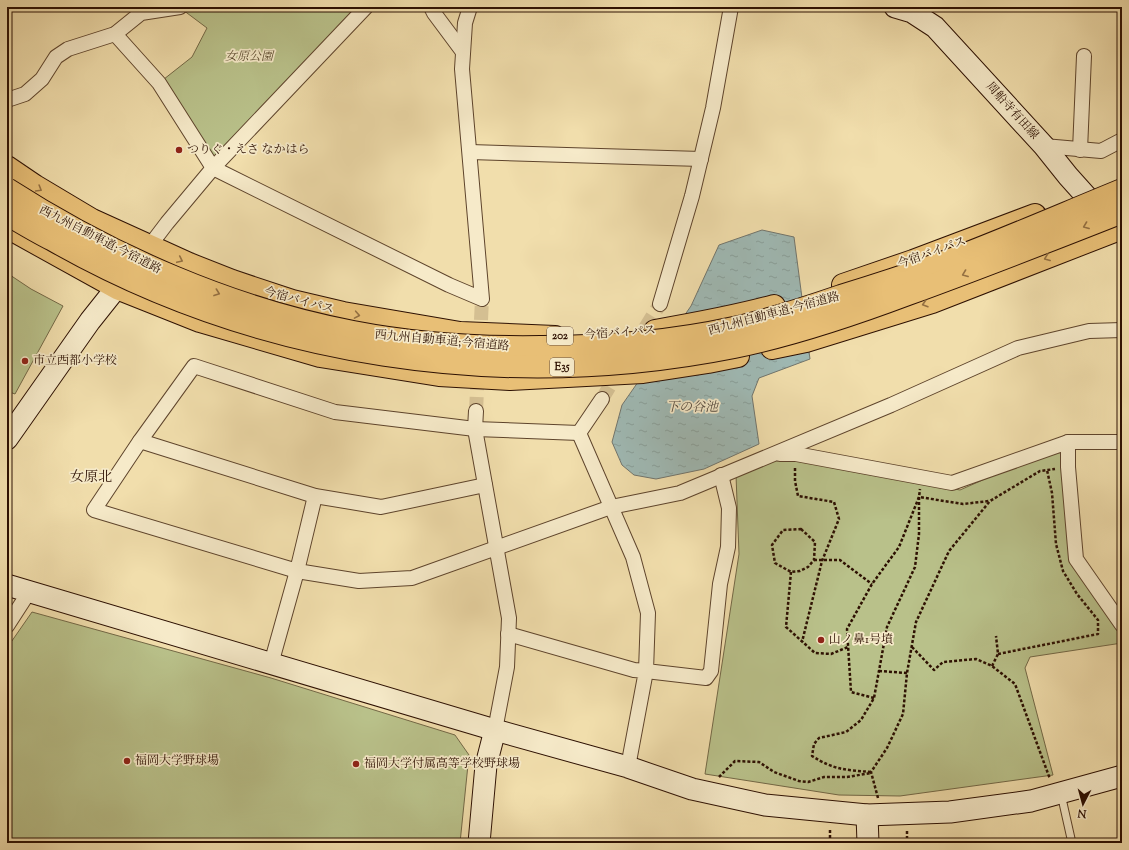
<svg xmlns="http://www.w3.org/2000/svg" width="1129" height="850" viewBox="0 0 1129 850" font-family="'Sorts Mill Goudy','Noto Serif JP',serif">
<defs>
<pattern id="water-ripples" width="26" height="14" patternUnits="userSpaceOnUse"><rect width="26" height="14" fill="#9fb9b4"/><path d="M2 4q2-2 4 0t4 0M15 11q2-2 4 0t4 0" fill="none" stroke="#899e99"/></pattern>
</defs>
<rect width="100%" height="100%" fill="#f1deac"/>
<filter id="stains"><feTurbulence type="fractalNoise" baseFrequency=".005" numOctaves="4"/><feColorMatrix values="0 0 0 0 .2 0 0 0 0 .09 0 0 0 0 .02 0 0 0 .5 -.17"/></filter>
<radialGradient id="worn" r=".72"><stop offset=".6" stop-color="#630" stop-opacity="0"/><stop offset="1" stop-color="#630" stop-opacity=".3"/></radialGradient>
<g fill="#b9c18a" stroke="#736846">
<path d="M179,7H270L273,9L275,7H366L213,168L159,83L192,57L207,28Z"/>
<path d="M7,273L31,289L63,306L15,394L7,391Z"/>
<path d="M1055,448L1063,456L1072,565L1122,633V643L1030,657L1025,668L1053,775L900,796L839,795L705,774L739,554L736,475L781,455L960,490Z"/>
<path d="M32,612L271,678L455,735L469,755L460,843H7V648Z"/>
</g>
<path fill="url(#water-ripples)" stroke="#71756d" d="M762,230L794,237L810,359L759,378L752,396L759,444L704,469L656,479L634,475L622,465L612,442L622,405L691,306L719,245Z"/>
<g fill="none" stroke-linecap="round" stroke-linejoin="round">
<g stroke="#d4bf92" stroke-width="14" stroke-dasharray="14 7" stroke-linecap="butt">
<path d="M480,341L482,299"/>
<path d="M634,346L660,304"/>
<path d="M602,399L620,369"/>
<path d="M476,411L478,370"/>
</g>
<defs>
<path id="lane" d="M1061,794L1072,843"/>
<g id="street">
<path d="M431,7L434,13L463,52"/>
<path d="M115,34L159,83L213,168L449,285L482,299L462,69L465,23L470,7"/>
<path d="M7,100L25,94L42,79L56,57L68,49L115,34L141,13L180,7"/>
<path d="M1044,146L1101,151L1122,140"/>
<path d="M1080,150L1084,56"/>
<path d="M470,152L701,159"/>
<path d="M145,252L167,223L213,168L366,7"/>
<path d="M660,304L692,196L713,108L731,7"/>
<path d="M476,411L475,429L509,618L507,667L495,730"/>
<path d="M579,433L633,557L648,613L646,671L706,678L711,671L720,584L728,547L729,508L721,475"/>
<path d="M579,433L602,399"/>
<path d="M140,441L315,496L381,507L485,485"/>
<path d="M1068,442H1122"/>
<path d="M780,454H796L952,483L1068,442V467L1076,559L1122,625"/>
<path d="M315,496L297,571L94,510L140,441L194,366L335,412L475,429L579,433"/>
<path d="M7,626L29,592"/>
<path d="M508,634L634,670L646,671L628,767"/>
<path d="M271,664L297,571L359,581L412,578L611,507L680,493L891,405L1018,348L1089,331L1122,330"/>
</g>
<g id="secondary">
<path d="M895,7L912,12L935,27L1044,146L1068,176L1103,215"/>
<path d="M7,439L90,321L121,282"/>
<path d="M7,585L495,730L628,767L692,789L765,805L867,815L950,812L1031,801L1122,776"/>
<path d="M867,815L868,843"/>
<path d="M479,843L486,765L495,730"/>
</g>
<g id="highway">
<path d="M7,167L35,186L92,220L189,264L232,281L292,301L343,313L460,333L555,337"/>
<path d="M7,227L117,288L200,321L320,356L439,375L510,379L643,372L708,362L738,356"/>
<path d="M843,285L913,261L1035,215"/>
<path d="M655,331C695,324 735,317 774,306"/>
<path d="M772,348L806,341L932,302L1122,228"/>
</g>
</defs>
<use href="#lane" stroke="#5e442c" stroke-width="9"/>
<use href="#street" stroke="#5e442c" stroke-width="16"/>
<use href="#secondary" stroke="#2d1002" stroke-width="23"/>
<use href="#highway" stroke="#2d1002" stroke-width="24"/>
<g stroke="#2d1002" stroke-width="2.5" stroke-dasharray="3 2" stroke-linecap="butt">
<path d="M795,468V481L798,496L834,502L839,519L822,561L802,642"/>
<path d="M801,529L815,542L814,560L808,567L800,571L791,572L775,563L772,545L783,530Z"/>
<path d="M814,560H840L872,584"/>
<path d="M791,572L786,627L815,653L831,654L848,647"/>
<path d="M912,647L934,670L943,662L976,659L992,666L1015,684L1050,779"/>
<path d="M998,654L1098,634V620L1077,594L1063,571L1056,544L1052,493L1047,470"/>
<path d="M992,666L998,654L996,636"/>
<path d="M879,671L907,673"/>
<path d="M874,698L851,692L847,629L872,584L899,547L919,497L963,504L989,501"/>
<path d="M871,772C846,770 834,770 812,756L814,744L819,738L846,732L861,720L874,698L887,627L915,567L919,534V497L920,489"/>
<path d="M719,777L735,761L759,762L774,772L799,781L808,782L824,777H847L871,773"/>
<path d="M878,798L871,772L887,748L903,714L907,673L916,622L949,551L990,501L1040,471L1055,469"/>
<path d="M907,831V843"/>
<path d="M830,843V829"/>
</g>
<use href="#lane" stroke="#f6eac9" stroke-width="7"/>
<use href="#street" stroke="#f6eac9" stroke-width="14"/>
<use href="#secondary" stroke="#f6eac9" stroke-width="21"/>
<use href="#highway" stroke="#e8bf76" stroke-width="22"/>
<defs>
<g id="highway-bridge">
<path d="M7,189C111,256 232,309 353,332C415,344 478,348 541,347C606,347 670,342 734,328C770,320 806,308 841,296C880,284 920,271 958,257C1013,236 1068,212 1122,190"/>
<path d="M7,214C22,223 37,232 53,240C258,357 503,393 734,347C793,335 852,315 908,294C980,268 1051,240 1122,212"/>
</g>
</defs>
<use href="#highway-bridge" stroke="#2d1002" stroke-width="24" stroke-linecap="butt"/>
<use href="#highway-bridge" stroke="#e8bf76" stroke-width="22"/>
</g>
<defs><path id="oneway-chevron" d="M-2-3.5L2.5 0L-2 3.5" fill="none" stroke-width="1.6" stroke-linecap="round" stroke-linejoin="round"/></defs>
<g stroke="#947042">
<use href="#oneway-chevron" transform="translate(39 189) rotate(31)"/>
<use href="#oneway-chevron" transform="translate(1086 226) rotate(159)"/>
<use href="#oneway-chevron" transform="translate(1047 258) rotate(159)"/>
<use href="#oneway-chevron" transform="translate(180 260) rotate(25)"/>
<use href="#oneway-chevron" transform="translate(965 274) rotate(159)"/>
<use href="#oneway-chevron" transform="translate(217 293) rotate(20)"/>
<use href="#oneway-chevron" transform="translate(925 304) rotate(163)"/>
<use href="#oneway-chevron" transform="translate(357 315) rotate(10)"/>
</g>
<g fill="#8f2418" stroke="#f6eac9" stroke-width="1.5">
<circle cx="179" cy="150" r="4"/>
<circle cx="25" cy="361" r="4"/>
<circle cx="821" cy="640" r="4"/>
<circle cx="127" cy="761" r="4"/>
<circle cx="356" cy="764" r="4"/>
</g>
<g text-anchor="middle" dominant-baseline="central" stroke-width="3.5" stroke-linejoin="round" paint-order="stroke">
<g fill="#f6eac9" stroke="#69513e" stroke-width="1">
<rect x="547" y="327" width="26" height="18" rx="3"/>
<rect x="550" y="358" width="24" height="18" rx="3"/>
</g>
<g font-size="11" font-weight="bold" fill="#2d1002">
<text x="560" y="336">202</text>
<text x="562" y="367">E35</text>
</g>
<g font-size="12" font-style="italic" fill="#5e4e32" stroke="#f6eac9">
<text x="249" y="57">女原公園</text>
</g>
<g font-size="12" fill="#2d1002" stroke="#f6eac9">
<text transform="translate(1012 111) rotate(48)">周船寺有田線</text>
<text transform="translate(100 240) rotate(27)">西九州自動車道;今宿道路</text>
<text transform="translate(932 253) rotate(-20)">今宿バイパス</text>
<text transform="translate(299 301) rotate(15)">今宿バイパス</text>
<text transform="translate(774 314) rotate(-15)">西九州自動車道;今宿道路</text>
<text transform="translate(620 333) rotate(-4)">今宿バイパス</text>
<text transform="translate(442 341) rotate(5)">西九州自動車道;今宿道路</text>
</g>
<g font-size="12" fill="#2d1002" stroke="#f6eac9" text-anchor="start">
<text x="187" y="150">つりぐ・えさ なかはら</text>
<text x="33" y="361">市立西都小学校</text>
<text x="829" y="640">山ノ鼻1号墳</text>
<text x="135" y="761">福岡大学野球場</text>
<text x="364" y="764">福岡大学付属高等学校野球場</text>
</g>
<g font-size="13" font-style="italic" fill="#554b40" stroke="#f6eac9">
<text x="692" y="408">下の谷池</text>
</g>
<g font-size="14" fill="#2d1002" stroke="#f6eac9">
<text x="91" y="478">女原北</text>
</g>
</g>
<rect width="1129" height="850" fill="none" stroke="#f1deac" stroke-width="24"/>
<rect x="8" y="8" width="1113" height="834" fill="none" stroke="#2d1002" stroke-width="2"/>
<rect x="12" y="12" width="1105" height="826" fill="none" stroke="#2d1002"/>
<g transform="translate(1083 804) rotate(186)" stroke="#f6eac9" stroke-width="3" paint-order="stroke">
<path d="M0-3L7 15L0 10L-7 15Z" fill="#2d1002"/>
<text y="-6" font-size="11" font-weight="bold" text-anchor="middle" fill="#2d1002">N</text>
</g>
<rect width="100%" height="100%" filter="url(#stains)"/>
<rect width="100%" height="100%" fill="url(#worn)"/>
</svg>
